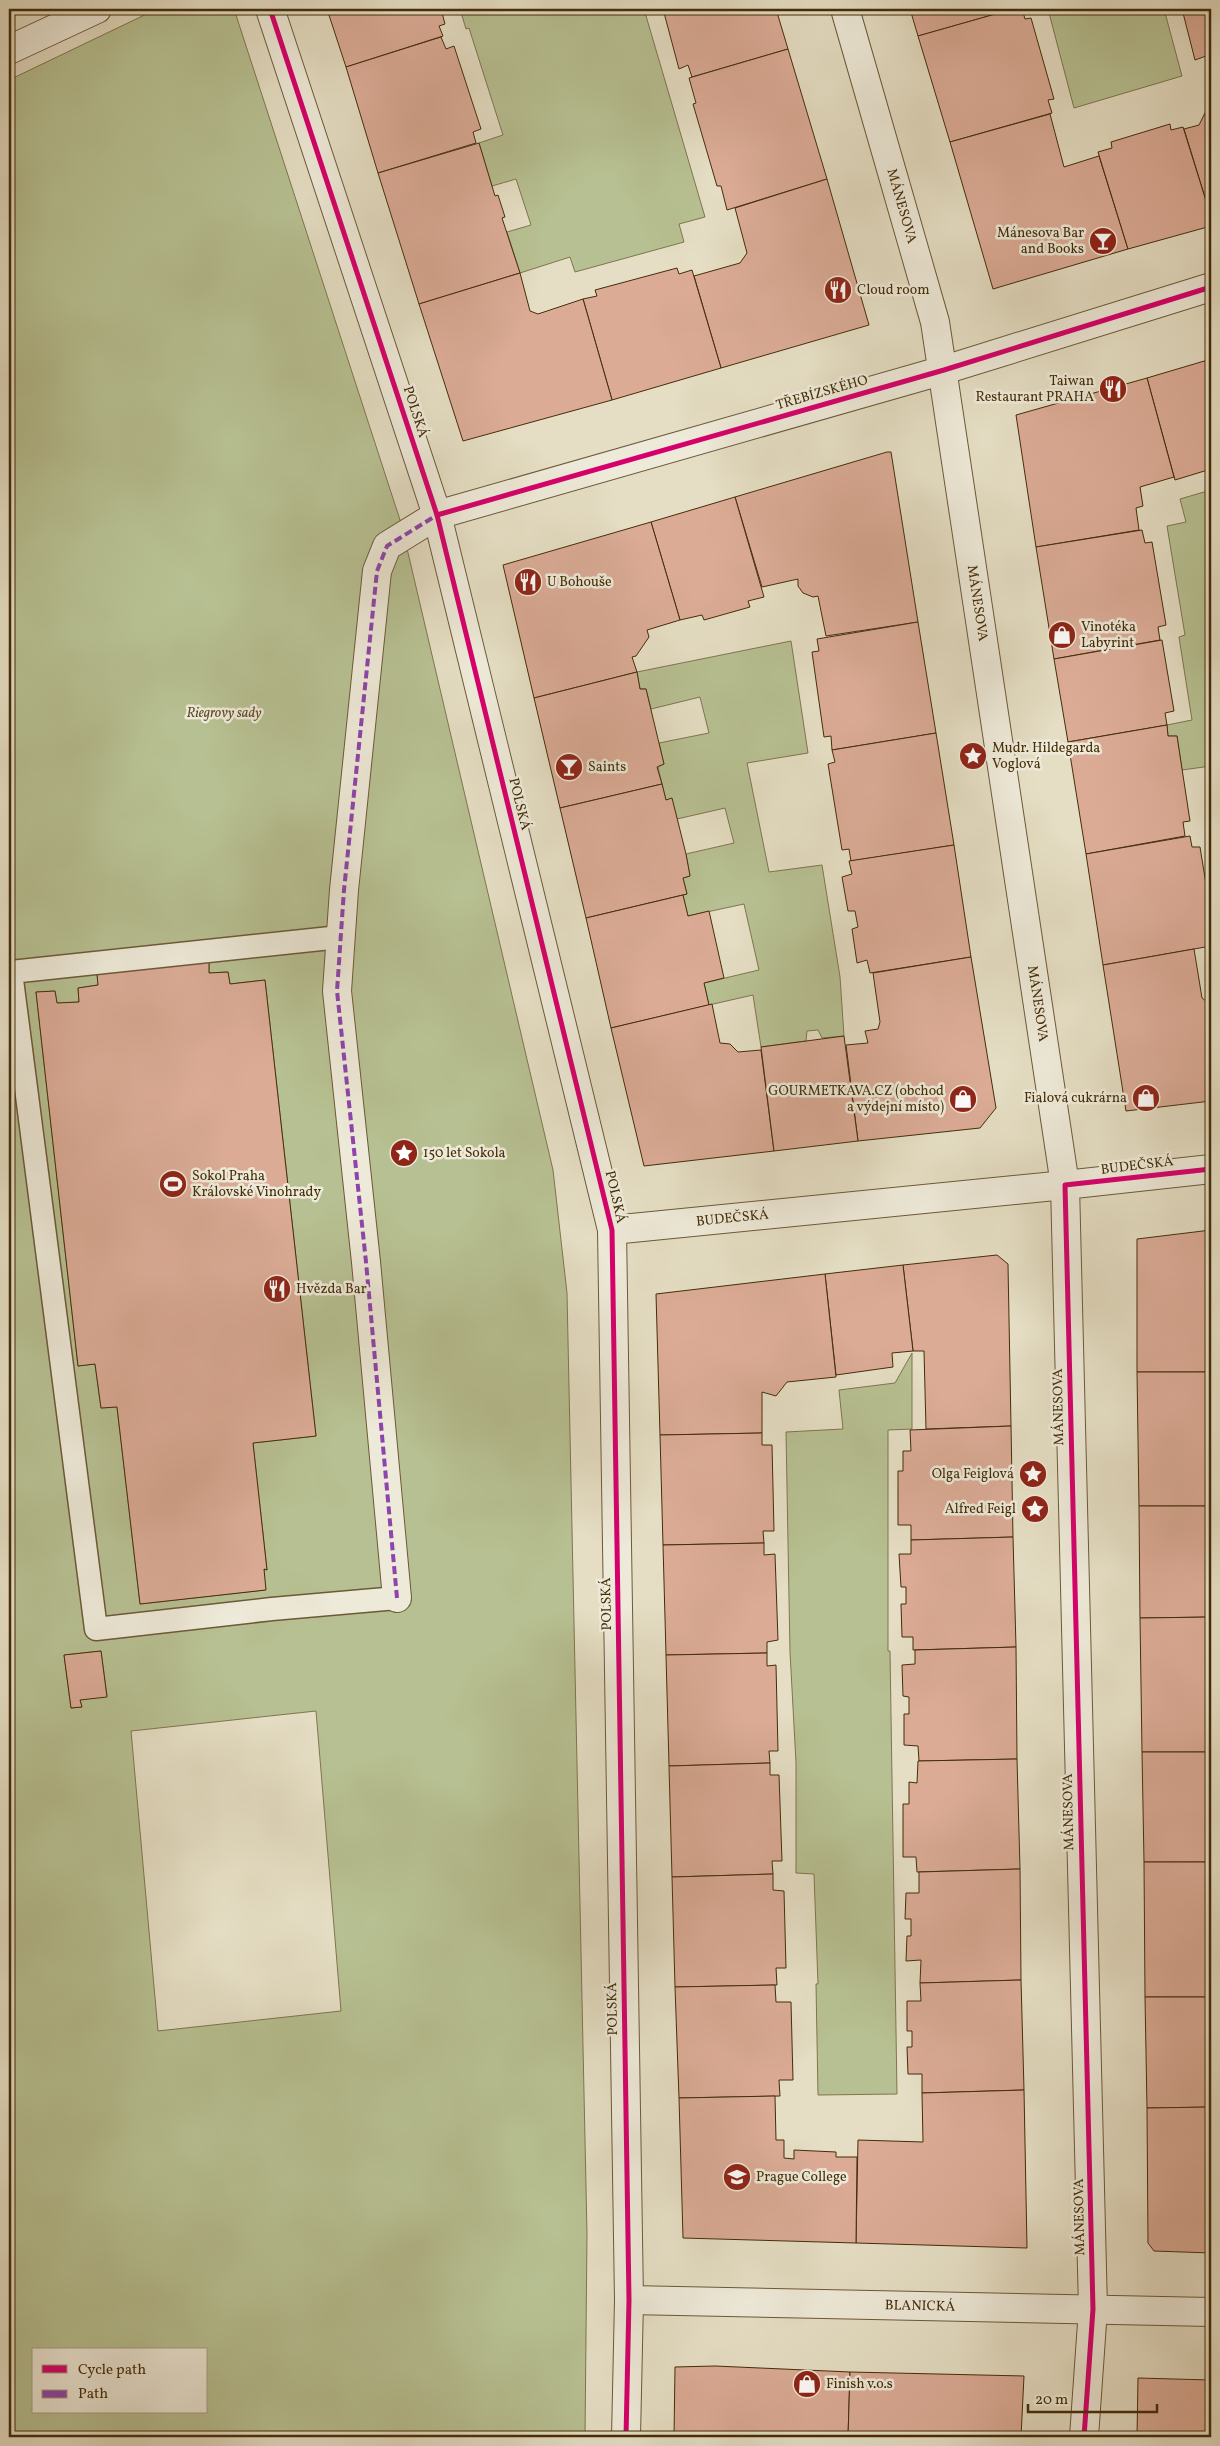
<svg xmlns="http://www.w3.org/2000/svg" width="1220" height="2446" viewBox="0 0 1220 2446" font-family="Vollkorn,serif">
<rect width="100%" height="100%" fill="#e5dec4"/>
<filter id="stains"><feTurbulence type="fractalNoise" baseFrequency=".004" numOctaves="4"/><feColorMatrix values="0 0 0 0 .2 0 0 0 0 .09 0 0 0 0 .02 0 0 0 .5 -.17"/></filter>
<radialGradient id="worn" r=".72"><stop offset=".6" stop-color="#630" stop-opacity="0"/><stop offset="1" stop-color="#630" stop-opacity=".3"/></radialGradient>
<g fill="#b7c092" stroke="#7e764d" fill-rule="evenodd">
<path d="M157,9H234L401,523L553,1170L567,1293L587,2234L585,2437H9V80ZM209,961V973L228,972L230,984L265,980L316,1436L253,1443L267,1570L264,1569L265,1590L140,1604L117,1407L101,1408L95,1364L78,1366L36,992L55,991L57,1003L79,1002L78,988L98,985L97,974ZM101,1651L107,1696L80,1700L82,1707L71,1708L64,1655ZM316,1711L341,2011L158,2031L131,1731ZM34,2350H206V2412H34Z"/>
<path d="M460,9H644L705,217L679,224L684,242L575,272L570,257L520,273L507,232L531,225L516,179L492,186L479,143L503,135L469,28L466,29Z"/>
<path d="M1048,9H1164L1182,76L1074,108Z"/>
<path d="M1211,490V766L1182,770L1177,736H1168L1167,725L1192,720L1179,637L1185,635L1167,526L1186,522L1180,499Z"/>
<path d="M791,641L808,753L747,763L769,872L822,865L840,977L844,1036L822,1038L818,1030L807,1031L806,1041L761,1047L753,995L709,1005L704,983L759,970L744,904L688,916L683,895L687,894L683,878L690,876L686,854L734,843L725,808L677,819L672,799L666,800L658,767L664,764L659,743L709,733L700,697L651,709L646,689H640L637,672Z"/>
<path d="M912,1353V1429L888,1430V1651H890L897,2094L818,2095L816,1984H818L814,1874L796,1873V1763L790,1652L786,1432L843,1429L839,1390L895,1383Z"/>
</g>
<g fill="#dbab96" stroke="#442d08">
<path d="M327,9H441L445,24L439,26L443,36L346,67Z"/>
<path d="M663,9H776L788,49L692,77L688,65L679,69Z"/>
<path d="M910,9H1013L918,36Z"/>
<path d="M1013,9H1022L1025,19L1031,18L1054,99L1048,100L1052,113L950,142L918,36Z"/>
<path d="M1182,9H1211V67L1209,68L1206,56L1195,60Z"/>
<path d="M441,37L446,49L454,46L481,129L473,132L476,143L378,173L346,67Z"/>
<path d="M788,49L827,179L727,210L721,186H717L693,104L696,103L689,78Z"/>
<path d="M1211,67V94L1206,70Z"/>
<path d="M1207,109H1211V217L1184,129L1199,125Z"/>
<path d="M1050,114L1064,167L1099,156L1128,249L993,289L950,142Z"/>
<path d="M1170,124L1171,130L1183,127L1211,217V226L1128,249L1098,152L1112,148L1111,142Z"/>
<path d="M479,143L495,196L498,195L505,217L502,218L520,273L419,304L378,173Z"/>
<path d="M827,179L869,325L721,368L694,276L740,263L747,253L735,208Z"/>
<path d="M677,268L679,274L692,270L721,368L612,400L583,299L597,296L595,290Z"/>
<path d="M520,273L530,311L538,314L583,299L612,400L463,441L419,304Z"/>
<path d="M1211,359V469L1175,480L1147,378Z"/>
<path d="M1147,378L1174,477L1140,487L1143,506L1136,508L1139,530L1036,547L1016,415Z"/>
<path d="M887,452H891L918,622L826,636L818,596L813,597L803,593L798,586V579L762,587L735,497Z"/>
<path d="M735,497L764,597L748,601L750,607L704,620L702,615L680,620L651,522Z"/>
<path d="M651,522L680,620L647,630L649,637L636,656L632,657L637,672L534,698L503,565Z"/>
<path d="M1142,530L1145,543L1152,542L1166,625L1158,627L1160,640L1054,659L1036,547Z"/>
<path d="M918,622L936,733L832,750L831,736L824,737L812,652L819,651L817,639Z"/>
<path d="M1162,640L1174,711L1165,713L1167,725L1068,742L1054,659Z"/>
<path d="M637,672L640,689H646L664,764L657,767L662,784L560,808L534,698Z"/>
<path d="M1167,725L1168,736H1177L1190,821L1183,822L1185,836L1086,854L1068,742Z"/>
<path d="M936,733L954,845L851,861L849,849L842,850L828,764L835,762L832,750Z"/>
<path d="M662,784L666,800L672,798L686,854L690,876L683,878L687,894L586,918L560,808Z"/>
<path d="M1190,836L1192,847H1200L1211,915V946L1103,965L1086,854Z"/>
<path d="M954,845L971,957L870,973L867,960L857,963L852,929L858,927L855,911H848L842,877L852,874L849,861Z"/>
<path d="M683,895L688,916L709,911L724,978L704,983L709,1005L611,1028L586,918Z"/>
<path d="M1194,949L1202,998L1211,1005V1101L1126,1111L1103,965Z"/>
<path d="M971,957L996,1108L980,1128L858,1141L846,1045L868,1043L865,1031L878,1029L880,1022L873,973Z"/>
<path d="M209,961V973L228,972L230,984L265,980L316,1436L253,1443L267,1570L264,1569L266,1590L140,1604L117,1407L101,1408L95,1364L78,1366L36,992L55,991L57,1003L79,1002L78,988L98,985L97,974Z"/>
<path d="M712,1004L720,1043L730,1044L738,1052L761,1050L774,1151L644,1166L611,1028Z"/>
<path d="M844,1036L858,1141L774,1151L761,1047Z"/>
<path d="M1211,1230V1372H1137V1239Z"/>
<path d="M997,1255L1008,1264L1011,1426L926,1429L924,1351H913L903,1265Z"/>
<path d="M903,1265L913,1351L892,1353L893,1367L836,1375L825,1274Z"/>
<path d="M825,1274L836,1377L787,1382L776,1396L762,1392V1433L660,1435L656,1294Z"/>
<path d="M1137,1372H1211V1506H1139Z"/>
<path d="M1011,1426L1013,1537L911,1540V1525H898V1471H903V1451H911L910,1430Z"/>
<path d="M762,1433V1445H772L774,1531H763L764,1543L663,1545L660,1435Z"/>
<path d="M1139,1506H1211V1617L1140,1618Z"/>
<path d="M1013,1537L1016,1647L913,1650V1637H902L901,1604H906V1587H901L899,1554H911V1540Z"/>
<path d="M764,1543V1555L775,1554L778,1640L767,1642V1653L666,1655L663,1545Z"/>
<path d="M1211,1617V1752H1142L1140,1618Z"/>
<path d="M1016,1647L1017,1759L919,1761L918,1746L904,1745V1714H909V1697L903,1696L902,1665L915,1664V1650Z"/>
<path d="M101,1651L107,1697L80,1700L82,1707L71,1708L64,1655Z"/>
<path d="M767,1653V1666L776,1665L778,1751H769L770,1763L669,1766L666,1655Z"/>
<path d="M1142,1752H1211V1862H1144Z"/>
<path d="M1017,1759L1020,1869L917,1872L916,1857H903V1804H909V1782L917,1783L918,1761Z"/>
<path d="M770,1763V1775H779L782,1861H772L773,1874L672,1877L669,1766Z"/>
<path d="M1144,1862H1211V1997H1145Z"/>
<path d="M1020,1869L1021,1980L920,1983L921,1960L906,1961L907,1936H911V1919H905L906,1893H919V1872Z"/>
<path d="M773,1874V1890L784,1891L786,1968H776L777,1985L675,1987L672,1877Z"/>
<path d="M1021,1980L1024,2090L922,2093V2074H908L907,2047H912V2031H907V2001H921L920,1983Z"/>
<path d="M775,1985L776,2002H791L793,2080H779L780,2096L679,2098L675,1987Z"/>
<path d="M1145,1997H1211V2107L1147,2108Z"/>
<path d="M1024,2090L1027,2248L856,2243L858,2140L923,2142L922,2093Z"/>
<path d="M775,2096L776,2140H784V2158L794,2159V2150L836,2152V2157H857L856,2243L683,2238L679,2098Z"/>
<path d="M1211,2107V2253L1154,2251L1148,2243L1147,2108Z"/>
<path d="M715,2366L850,2372L848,2437H674L675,2367Z"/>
<path d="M850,2372L1024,2376L1021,2437H848Z"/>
<path d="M1138,2378L1211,2380V2437H1137Z"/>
</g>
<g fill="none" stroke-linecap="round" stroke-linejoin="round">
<defs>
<path id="lane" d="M340,937L11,972L96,1629L272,1609L397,1598"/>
<g id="street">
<path d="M270,9L437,515L612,1230L629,2300L626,2437"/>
<path id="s1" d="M845,9L935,322L1065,1185L1093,2309L1084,2437"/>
<path d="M9,50L97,9"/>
<path id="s2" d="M612,1230L1065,1185L1211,1169"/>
<path d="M397,1598L366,1262L337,991L344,890L377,571L387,546L437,515L944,370L1211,287"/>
<path id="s3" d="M629,2300L1211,2312"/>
</g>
</defs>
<use href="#lane" stroke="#6c5937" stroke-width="25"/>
<use href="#street" stroke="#6c5937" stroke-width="30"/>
<use href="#lane" stroke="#eeead9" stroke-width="22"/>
<use href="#street" stroke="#eeead9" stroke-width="28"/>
<path stroke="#8e44ad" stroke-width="4" stroke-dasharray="8 4" stroke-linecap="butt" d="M397,1598L366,1262L337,991L344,890L377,571L387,546L437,515"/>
<defs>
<g id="cycleway">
<path d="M270,9L437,515L612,1230L629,2300L626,2437"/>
<path d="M437,515L944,370L1211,287"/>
<path d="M1084,2437L1093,2309L1065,1185L1211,1169"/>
</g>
</defs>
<use href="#cycleway" stroke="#eeead9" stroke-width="8"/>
<use href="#cycleway" stroke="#d6006c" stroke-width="5"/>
</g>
<defs>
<symbol id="bar-disc" viewBox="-11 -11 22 22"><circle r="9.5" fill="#8f2418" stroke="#eeead9"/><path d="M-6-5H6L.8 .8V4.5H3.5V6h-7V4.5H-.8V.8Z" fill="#fff"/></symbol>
<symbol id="restaurant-disc" viewBox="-11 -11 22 22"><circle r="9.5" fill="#8f2418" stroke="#eeead9"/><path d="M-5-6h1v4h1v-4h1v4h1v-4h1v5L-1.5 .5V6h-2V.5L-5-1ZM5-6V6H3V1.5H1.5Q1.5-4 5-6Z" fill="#fff"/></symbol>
<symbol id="shop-disc" viewBox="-11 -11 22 22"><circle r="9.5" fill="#8f2418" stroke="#eeead9"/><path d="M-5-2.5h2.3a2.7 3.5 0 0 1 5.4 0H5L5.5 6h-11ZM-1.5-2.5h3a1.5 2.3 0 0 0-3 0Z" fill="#fff"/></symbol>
<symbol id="sight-disc" viewBox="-11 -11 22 22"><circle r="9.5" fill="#8f2418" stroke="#eeead9"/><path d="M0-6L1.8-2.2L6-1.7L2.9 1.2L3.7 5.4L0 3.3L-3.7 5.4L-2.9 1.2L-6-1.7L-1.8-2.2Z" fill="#fff"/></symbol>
<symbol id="stadium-disc" viewBox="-11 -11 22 22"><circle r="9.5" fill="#8f2418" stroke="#eeead9"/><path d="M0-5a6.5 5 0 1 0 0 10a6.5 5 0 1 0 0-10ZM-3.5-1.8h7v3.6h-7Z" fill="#fff"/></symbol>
<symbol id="school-disc" viewBox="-11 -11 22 22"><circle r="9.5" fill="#8f2418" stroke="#eeead9"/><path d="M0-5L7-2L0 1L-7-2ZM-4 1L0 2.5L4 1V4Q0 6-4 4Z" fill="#fff"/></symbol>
</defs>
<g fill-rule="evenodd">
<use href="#bar-disc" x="1087" y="225" width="32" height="32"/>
<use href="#restaurant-disc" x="822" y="274" width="32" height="32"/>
<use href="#restaurant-disc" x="1097" y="373" width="32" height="32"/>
<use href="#restaurant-disc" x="512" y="566" width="32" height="32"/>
<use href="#shop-disc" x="1046" y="619" width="32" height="32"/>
<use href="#sight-disc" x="957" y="740" width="32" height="32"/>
<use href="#bar-disc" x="553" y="751" width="32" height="32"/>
<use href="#shop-disc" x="1130" y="1082" width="32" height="32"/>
<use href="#shop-disc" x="947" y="1083" width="32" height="32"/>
<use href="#sight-disc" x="388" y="1137" width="32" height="32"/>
<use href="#stadium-disc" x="157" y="1168" width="32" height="32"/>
<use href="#restaurant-disc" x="261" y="1273" width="32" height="32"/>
<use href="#sight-disc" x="1017" y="1458" width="32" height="32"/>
<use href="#sight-disc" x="1019" y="1493" width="32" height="32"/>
<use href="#school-disc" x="721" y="2161" width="32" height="32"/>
<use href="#shop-disc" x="791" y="2368" width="32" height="32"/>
</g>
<g text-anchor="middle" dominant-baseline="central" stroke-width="5" stroke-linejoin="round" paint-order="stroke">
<g font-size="14" fill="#442d08" stroke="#eeead9">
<text stroke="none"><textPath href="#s1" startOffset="205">MÁNESOVA</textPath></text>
<text transform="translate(822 393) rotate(-16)">TŘEBÍZSKÉHO</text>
<text transform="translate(415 412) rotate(72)">POLSKÁ</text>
<text stroke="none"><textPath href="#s1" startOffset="610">MÁNESOVA</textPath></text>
<text transform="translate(519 804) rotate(76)">POLSKÁ</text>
<text stroke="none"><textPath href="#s1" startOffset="1015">MÁNESOVA</textPath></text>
<text transform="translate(1137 1166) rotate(-7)">BUDEČSKÁ</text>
<text transform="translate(615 1197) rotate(77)">POLSKÁ</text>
<text stroke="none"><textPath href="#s2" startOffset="121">BUDEČSKÁ</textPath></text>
<text transform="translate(1059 1407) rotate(-91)">MÁNESOVA</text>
<text transform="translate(607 1604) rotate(-91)">POLSKÁ</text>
<text transform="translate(1069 1812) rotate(-91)">MÁNESOVA</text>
<text transform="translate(613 2009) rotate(-91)">POLSKÁ</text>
<text transform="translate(1080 2217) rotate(-91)">MÁNESOVA</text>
<text stroke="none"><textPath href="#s3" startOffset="291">BLANICKÁ</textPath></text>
</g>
<g font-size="14" fill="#442d08" stroke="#eeead9" text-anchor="start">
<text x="1084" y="233" text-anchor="end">Mánesova Bar<tspan x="1084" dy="16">and Books</tspan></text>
<text x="857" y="290">Cloud room</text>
<text x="1094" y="381" text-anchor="end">Taiwan<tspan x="1094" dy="16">Restaurant PRAHA</tspan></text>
<text x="547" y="582">U Bohouše</text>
<text x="1081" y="627">Vinotéka<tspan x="1081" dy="16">Labyrint</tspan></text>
<text x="992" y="748">Mudr. Hildegarda<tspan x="992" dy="16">Voglová</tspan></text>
<text x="588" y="767">Saints</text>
<text x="944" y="1091" text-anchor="end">GOURMETKAVA.CZ (obchod<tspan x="944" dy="16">a výdejní místo)</tspan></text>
<text x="1127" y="1098" text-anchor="end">Fialová cukrárna</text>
<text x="423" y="1153">150 let Sokola</text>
<text x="192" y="1176">Sokol Praha<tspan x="192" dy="16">Královské Vinohrady</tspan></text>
<text x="296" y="1289">Hvězda Bar</text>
<text x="1014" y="1474" text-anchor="end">Olga Feiglová</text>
<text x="1016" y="1509" text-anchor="end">Alfred Feigl</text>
<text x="756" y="2177">Prague College</text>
<text x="826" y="2384">Finish v.o.s</text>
</g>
<g font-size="14" font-style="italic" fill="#5b4a24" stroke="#eeead9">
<text x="224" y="713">Riegrovy sady</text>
</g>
</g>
<rect width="1220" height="2446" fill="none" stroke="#e5dec4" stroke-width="30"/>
<rect x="10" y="10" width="1200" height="2426" fill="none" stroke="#442d08" stroke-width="2.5"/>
<rect x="15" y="15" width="1190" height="2416" fill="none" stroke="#442d08"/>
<rect x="32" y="2348" width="175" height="65" fill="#eeead9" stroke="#aa9e85"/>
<rect x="42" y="2365" width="25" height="8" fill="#d6006c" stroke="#aa9e85"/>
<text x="78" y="2374" font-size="15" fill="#442d08">Cycle path</text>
<rect x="42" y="2390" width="25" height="8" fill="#8e44ad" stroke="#aa9e85"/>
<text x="78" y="2398" font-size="15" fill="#442d08">Path</text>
<path d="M1028 2404v8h129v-8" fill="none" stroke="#442d08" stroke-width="2.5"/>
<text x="1035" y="2404" font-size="15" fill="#442d08" stroke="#eeead9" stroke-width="4" paint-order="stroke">20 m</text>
<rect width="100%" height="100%" filter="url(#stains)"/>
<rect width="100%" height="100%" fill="url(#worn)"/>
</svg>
